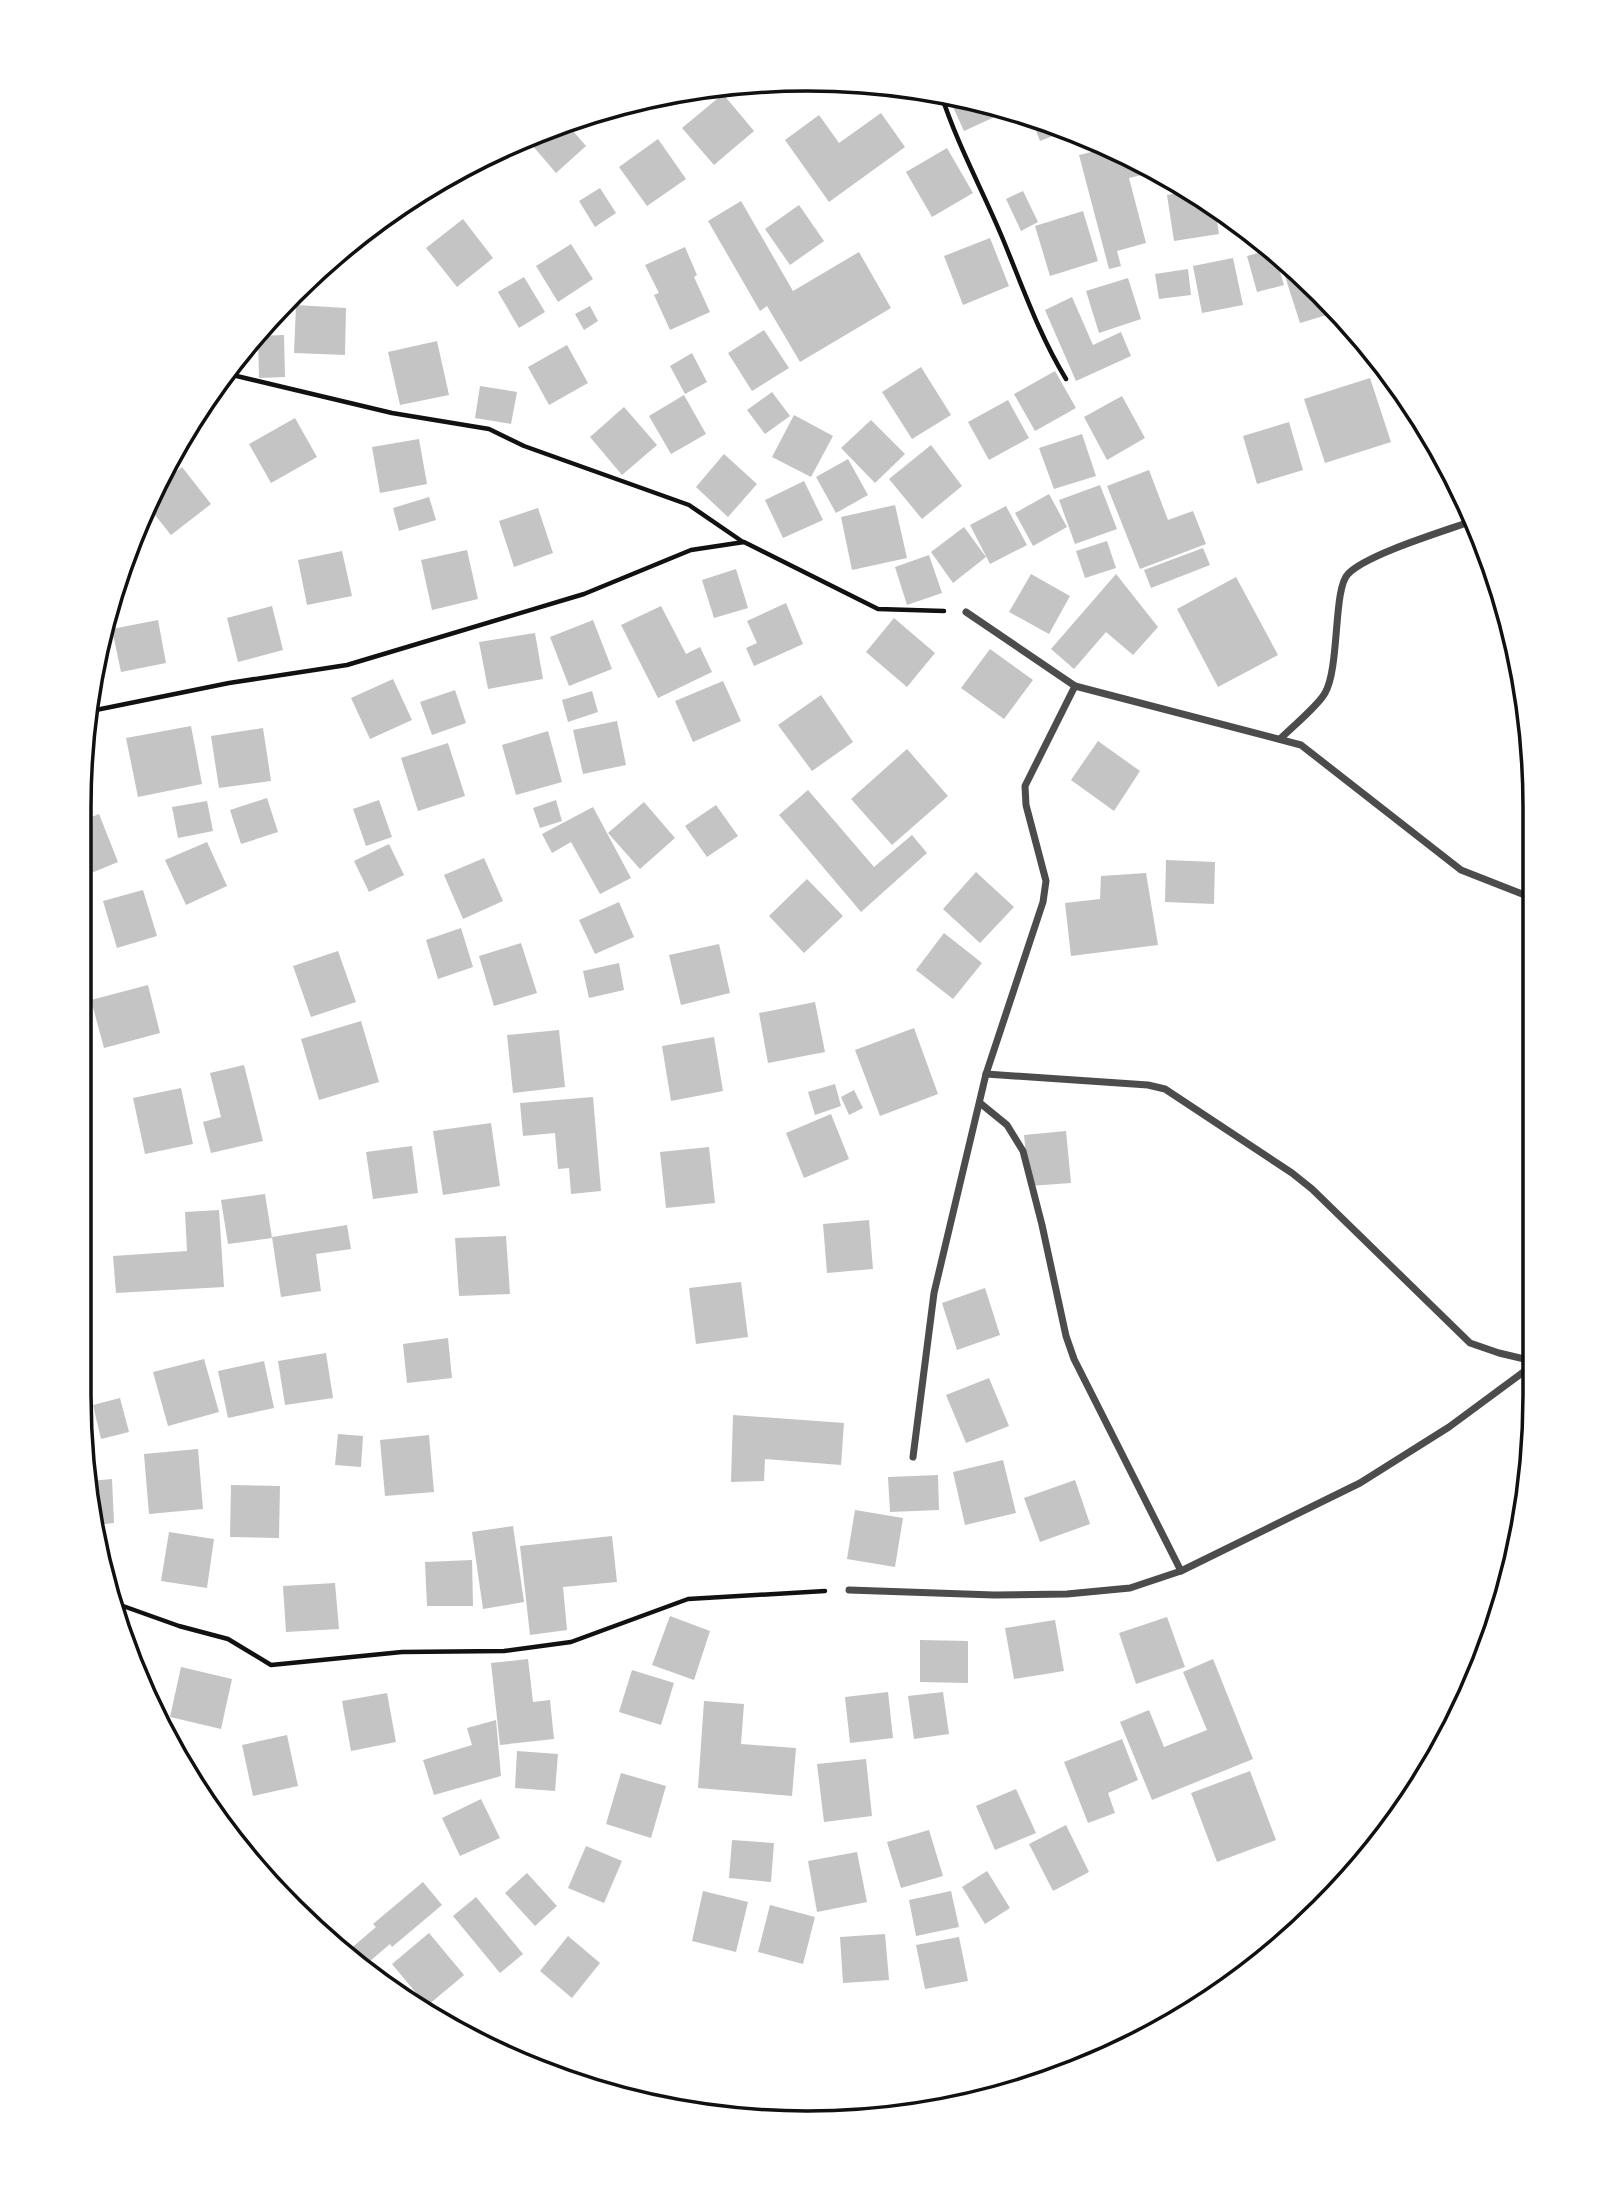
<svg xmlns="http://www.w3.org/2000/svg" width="1614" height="2202" viewBox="0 0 1614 2202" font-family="'Roboto Serif',serif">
<rect width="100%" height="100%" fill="#fff"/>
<g fill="#c4c4c4">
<path d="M718,87L703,98L697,91L717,87Z"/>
<path d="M723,94L754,131L714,165L682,128Z"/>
<path d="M948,96L971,101L1010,110L964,131Z"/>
<path d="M881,113L905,147L829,202L785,140L819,115L839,143Z"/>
<path d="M1030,115L1041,117L1068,130L1040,141Z"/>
<path d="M566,123L586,146L556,173L526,138Z"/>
<path d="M658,139L686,179L647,206L619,167Z"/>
<path d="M947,148L973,193L932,217L906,172Z"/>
<path d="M1108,148L1159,171L1129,178L1146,243L1117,251L1121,266L1109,269L1079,155Z"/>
<path d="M600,188L616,213L595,227L579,201Z"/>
<path d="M1023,191L1038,222L1021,231L1006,199Z"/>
<path d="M1191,191L1215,208L1219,234L1174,241L1167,195Z"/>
<path d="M741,201L793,291L859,252L891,308L800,362L767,306L760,311L708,221Z"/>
<path d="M799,205L824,241L790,265L765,229Z"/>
<path d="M1083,211L1098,261L1050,276L1035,226Z"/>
<path d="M463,219L493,258L457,287L426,248Z"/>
<path d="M990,238L1009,286L963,305L944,256Z"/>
<path d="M571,244L593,279L558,302L536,266Z"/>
<path d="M685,247L697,275L694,277L710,312L670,330L654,295L659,293L645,265Z"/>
<path d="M1273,249L1284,285L1257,292L1247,256Z"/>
<path d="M1233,258L1243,305L1202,313L1193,266Z"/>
<path d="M328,263L330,271L316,274Z"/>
<path d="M1188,269L1191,295L1159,299L1155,274Z"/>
<path d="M1296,269L1317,291L1337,312L1300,323L1284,273Z"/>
<path d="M524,277L545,312L519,328L498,292Z"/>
<path d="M1128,278L1141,319L1099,333L1086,291Z"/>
<path d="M1072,297L1093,345L1121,332L1131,356L1076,381L1045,310Z"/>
<path d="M296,305L346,308L345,355L294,353Z"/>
<path d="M590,306L598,321L584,330L575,314Z"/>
<path d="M764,330L789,368L752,391L728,353Z"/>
<path d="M284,335L285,377L259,378L258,336Z"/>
<path d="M437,341L449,395L400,405L388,352Z"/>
<path d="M567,345L588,383L549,405L528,367Z"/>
<path d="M692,353L707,382L685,394L670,366Z"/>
<path d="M921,367L951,415L912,439L882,392Z"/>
<path d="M1055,371L1076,408L1035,431L1014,394Z"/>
<path d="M1370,378L1391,442L1325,463L1304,399Z"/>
<path d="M480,386L517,392L511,424L475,418Z"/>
<path d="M772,392L790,416L765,434L747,410Z"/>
<path d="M684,395L706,434L671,454L649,416Z"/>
<path d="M1122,396L1145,438L1107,460L1084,417Z"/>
<path d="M1008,400L1029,438L989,460L968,422Z"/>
<path d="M624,407L657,445L622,475L590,437Z"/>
<path d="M794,415L833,436L811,477L772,457Z"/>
<path d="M295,418L317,457L271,483L249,444Z"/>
<path d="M871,420L905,454L875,483L841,448Z"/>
<path d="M1289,422L1303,470L1257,484L1243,436Z"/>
<path d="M1082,434L1096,476L1054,489L1039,448Z"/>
<path d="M419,439L427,484L380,493L372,447Z"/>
<path d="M931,445L962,486L922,519L889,479Z"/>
<path d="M724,454L757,484L728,517L696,487Z"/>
<path d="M848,459L868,495L836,513L816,477Z"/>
<path d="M182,467L211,504L171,535L147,505L156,488Z"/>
<path d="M1149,470L1168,520L1193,511L1206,544L1140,569L1107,486Z"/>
<path d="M804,481L823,520L783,538L765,500Z"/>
<path d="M1100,485L1117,529L1075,544L1059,500Z"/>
<path d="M1049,494L1067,527L1033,546L1015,513Z"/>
<path d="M429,497L436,520L399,531L393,508Z"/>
<path d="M895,505L907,558L852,570L841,517Z"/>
<path d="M1006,506L1027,545L990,564L970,525Z"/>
<path d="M538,508L553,553L514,567L499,521Z"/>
<path d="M964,527L986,557L953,583L931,552Z"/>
<path d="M1107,541L1116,568L1085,578L1076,551Z"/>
<path d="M1203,548L1210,565L1151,588L1144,570Z"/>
<path d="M467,550L478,599L432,610L421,560Z"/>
<path d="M342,551L352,596L307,605L298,560Z"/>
<path d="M929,555L942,593L907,605L895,567Z"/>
<path d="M736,569L748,608L714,618L702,580Z"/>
<path d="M1031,574L1070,596L1049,634L1009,612Z"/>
<path d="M1116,574L1158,627L1133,655L1106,632L1074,669L1051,649Z"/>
<path d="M1236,577L1278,655L1218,687L1177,609Z"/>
<path d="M786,603L803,644L754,666L746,648L757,643L747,621Z"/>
<path d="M272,606L283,650L238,662L227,618Z"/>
<path d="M661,606L686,654L700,647L712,672L658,698L621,625Z"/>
<path d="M894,618L935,653L907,687L866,652Z"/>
<path d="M158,620L166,663L121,672L112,629Z"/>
<path d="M593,620L612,669L569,686L550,637Z"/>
<path d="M535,633L543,679L488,689L479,642Z"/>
<path d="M990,649L1033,680L1004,719L961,688Z"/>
<path d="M393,679L412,720L370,739L351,698Z"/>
<path d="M723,681L741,721L693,742L675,701Z"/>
<path d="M455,690L466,723L432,735L420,702Z"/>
<path d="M592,691L598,712L568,722L562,700Z"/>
<path d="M821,695L853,742L812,771L778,725Z"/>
<path d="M617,721L626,765L583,774L573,730Z"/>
<path d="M191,726L202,784L138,797L126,738Z"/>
<path d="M263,728L271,781L219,788L211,736Z"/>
<path d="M548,731L562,782L516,795L502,745Z"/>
<path d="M1098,741L1140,771L1114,811L1071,780Z"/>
<path d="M448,743L465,796L418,811L401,758Z"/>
<path d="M907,749L948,796L892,845L851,799Z"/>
<path d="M85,761L91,775L82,779Z"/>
<path d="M808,790L874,867L912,835L927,853L861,912L779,815Z"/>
<path d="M267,798L278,832L241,844L230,810Z"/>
<path d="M379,800L392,837L366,846L353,809Z"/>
<path d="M556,800L562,821L540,828L533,808Z"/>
<path d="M207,801L213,831L178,838L172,807Z"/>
<path d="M644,802L675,838L640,869L608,833Z"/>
<path d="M716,805L738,836L707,857L685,826Z"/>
<path d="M593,807L631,878L600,894L571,842L552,853L542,834Z"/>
<path d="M99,814L118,862L79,878V822Z"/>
<path d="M207,842L227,886L186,905L165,860Z"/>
<path d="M389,844L404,875L369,892L354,861Z"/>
<path d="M484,858L503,901L463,919L444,875Z"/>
<path d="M1166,860L1215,862L1214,904L1165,902Z"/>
<path d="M976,872L1014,907L980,943L943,909Z"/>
<path d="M1146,873L1158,945L1071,956L1065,903L1100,899L1101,876Z"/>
<path d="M807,879L843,916L804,953L769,916Z"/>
<path d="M143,890L157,936L117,948L103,901Z"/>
<path d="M619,902L634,937L595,954L579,920Z"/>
<path d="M461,928L473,967L438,979L426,940Z"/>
<path d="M944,933L982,963L953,999L916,970Z"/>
<path d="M521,943L537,993L494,1006L479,956Z"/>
<path d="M719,944L730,993L681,1005L669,955Z"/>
<path d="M338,951L356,1002L311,1017L293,966Z"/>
<path d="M619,963L624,990L589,998L583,971Z"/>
<path d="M148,985L160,1033L104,1048L91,1000Z"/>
<path d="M815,1002L825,1052L768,1063L759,1013Z"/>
<path d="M361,1021L379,1082L319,1100L301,1039Z"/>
<path d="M914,1028L938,1094L880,1116L855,1050Z"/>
<path d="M559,1030L565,1087L513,1093L507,1035Z"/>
<path d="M714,1037L723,1091L671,1101L662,1046Z"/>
<path d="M244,1065L263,1141L211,1153L203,1122L221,1117L210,1073Z"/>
<path d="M835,1084L841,1106L815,1115L808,1092Z"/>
<path d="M181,1088L193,1144L145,1154L133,1098Z"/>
<path d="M854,1090L863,1108L849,1115L841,1097Z"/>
<path d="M593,1097L601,1191L571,1194L569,1168L558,1169L555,1133L523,1136L520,1103Z"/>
<path d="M831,1114L849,1159L804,1178L786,1133Z"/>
<path d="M491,1123L500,1186L443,1195L433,1131Z"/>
<path d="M1066,1131L1071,1183L1029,1186L1024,1135Z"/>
<path d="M412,1146L418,1193L373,1199L366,1152Z"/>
<path d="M709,1147L715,1203L666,1208L660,1152Z"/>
<path d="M79,1171L85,1195L79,1196Z"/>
<path d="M265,1194L272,1238L228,1244L221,1200Z"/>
<path d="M219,1210L224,1287L116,1293L113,1256L187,1251L185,1212Z"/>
<path d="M869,1220L873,1269L827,1273L823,1224Z"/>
<path d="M347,1225L351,1249L316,1254L321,1291L281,1297L272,1237Z"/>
<path d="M506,1236L510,1294L459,1296L455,1238Z"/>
<path d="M741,1282L748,1337L696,1344L689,1288Z"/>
<path d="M985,1288L1000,1335L957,1350L942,1303Z"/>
<path d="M448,1338L452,1378L407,1383L403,1344Z"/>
<path d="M326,1353L333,1398L285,1405L278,1361Z"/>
<path d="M204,1359L219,1412L168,1426L153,1372Z"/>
<path d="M264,1361L274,1408L228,1418L218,1371Z"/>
<path d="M989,1378L1009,1426L966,1443L946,1395Z"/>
<path d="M120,1398L129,1432L101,1439L93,1405Z"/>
<path d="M733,1415L844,1423L841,1465L765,1459L764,1481L731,1482Z"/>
<path d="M338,1434L363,1436L361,1467L335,1465Z"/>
<path d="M429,1435L434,1492L385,1496L380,1440Z"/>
<path d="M198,1449L203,1509L149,1514L144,1454Z"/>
<path d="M1003,1460L1016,1513L965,1525L953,1472Z"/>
<path d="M938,1475L939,1510L890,1512L888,1477Z"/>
<path d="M112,1479L114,1523L96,1525L90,1481Z"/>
<path d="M1075,1480L1090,1524L1040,1542L1024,1498Z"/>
<path d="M231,1485L280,1486L279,1538L230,1537Z"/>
<path d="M855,1510L903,1518L895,1567L847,1559Z"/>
<path d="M513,1526L524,1602L483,1609L472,1532Z"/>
<path d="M169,1532L214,1539L207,1588L161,1581Z"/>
<path d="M612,1536L617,1582L563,1587L567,1630L530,1635L520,1546Z"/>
<path d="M472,1560L473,1606H427L425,1562Z"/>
<path d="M335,1583L339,1629L286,1632L283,1586Z"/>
<path d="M670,1616L710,1631L694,1680L652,1665Z"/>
<path d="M1167,1617L1185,1667L1136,1684L1119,1633Z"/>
<path d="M1055,1620L1064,1671L1014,1679L1005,1628Z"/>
<path d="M920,1640L968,1641V1683L920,1682Z"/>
<path d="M528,1659L533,1702L550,1700L554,1739L500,1745L491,1663Z"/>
<path d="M1213,1659L1253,1759L1152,1800L1120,1722L1149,1710L1164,1747L1207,1730L1183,1672Z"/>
<path d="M181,1667L232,1679L221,1729L170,1717Z"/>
<path d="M632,1670L674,1683L661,1725L619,1712Z"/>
<path d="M888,1692L893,1738L850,1743L845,1697Z"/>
<path d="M943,1692L949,1734L914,1739L908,1696Z"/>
<path d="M387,1693L396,1742L351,1751L342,1701Z"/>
<path d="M704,1701L744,1704L741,1744L796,1748L792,1796L698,1788Z"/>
<path d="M496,1720L501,1776L434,1795L423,1760L472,1745L467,1728Z"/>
<path d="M287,1735L298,1786L253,1796L242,1745Z"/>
<path d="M1122,1739L1138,1780L1108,1793L1115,1813L1088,1823L1064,1762Z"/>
<path d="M517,1751L558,1754L555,1791L515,1788Z"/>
<path d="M866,1759L872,1816L824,1822L817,1764Z"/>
<path d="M1250,1771L1276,1840L1217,1862L1191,1793Z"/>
<path d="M621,1773L666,1786L651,1838L606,1824Z"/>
<path d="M1016,1789L1036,1833L995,1850L976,1806Z"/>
<path d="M481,1799L500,1838L460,1856L442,1818Z"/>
<path d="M1066,1825L1089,1872L1053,1891L1029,1844Z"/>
<path d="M929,1830L943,1876L901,1888L887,1842Z"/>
<path d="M732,1840L774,1843L771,1882L729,1878Z"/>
<path d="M586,1846L622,1861L604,1903L568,1888Z"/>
<path d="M857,1852L867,1902L817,1912L808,1861Z"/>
<path d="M987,1871L1010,1908L985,1924L962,1887Z"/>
<path d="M527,1873L557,1906L535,1926L505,1893Z"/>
<path d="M423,1882L442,1905L392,1947L390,1944L363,1967L358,1963L348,1951L376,1927L373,1924Z"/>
<path d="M703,1891L748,1902L736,1952L692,1941Z"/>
<path d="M951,1891L959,1927L916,1936L909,1900Z"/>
<path d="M476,1897L523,1954L500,1973L453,1916Z"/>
<path d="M770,1905L815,1917L803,1964L758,1952Z"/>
<path d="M429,1933L464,1975L427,2006L392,1964Z"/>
<path d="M885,1934L889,1980L843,1983L840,1937Z"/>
<path d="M568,1936L600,1963L572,1998L540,1971Z"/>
<path d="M959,1937L968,1981L925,1989L916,1945Z"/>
</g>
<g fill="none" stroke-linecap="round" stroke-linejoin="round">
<g stroke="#111" stroke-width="4.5">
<path d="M941,94C957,144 982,189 1002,237C1022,285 1039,335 1066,379"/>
<path d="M224,373L392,413L489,429L524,446L689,505L743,542"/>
<path d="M91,711L229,683L347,665L584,594L691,550L744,542L878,609L944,611"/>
<path d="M109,1601L179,1626L228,1639L271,1665L402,1652L504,1651L571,1642L688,1599L825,1591"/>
</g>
<g stroke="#4c4c4c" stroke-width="7">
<path d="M966,612L1075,686L1301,745L1461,870L1530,897"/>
<path d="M1280,739C1292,727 1318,706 1325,693C1340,667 1333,589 1348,574C1367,554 1445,531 1475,520"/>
<path d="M986,1074L1148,1085L1165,1089L1292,1173L1312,1189L1470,1343L1499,1353L1533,1361"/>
<path d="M980,1103L1007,1125L1023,1151L1042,1225L1066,1336L1074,1359L1181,1571"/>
<path d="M913,1457L934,1293L986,1074L1043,902L1046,881L1026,805L1025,786L1075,686"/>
<path d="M849,1590L994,1595L1067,1594L1130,1588L1181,1571L1360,1483L1449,1427L1533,1365"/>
</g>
</g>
<path d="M0 0H1614V2202H0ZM807 91H807A716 716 0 0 1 1523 807V1395A716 716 0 0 1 807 2111H807A716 716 0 0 1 91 1395V807A716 716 0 0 1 807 91Z" fill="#fff" fill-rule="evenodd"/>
<path fill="none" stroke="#111" stroke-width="3.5" d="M807 91H807A716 716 0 0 1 1523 807V1395A716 716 0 0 1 807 2111H807A716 716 0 0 1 91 1395V807A716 716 0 0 1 807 91Z"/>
</svg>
